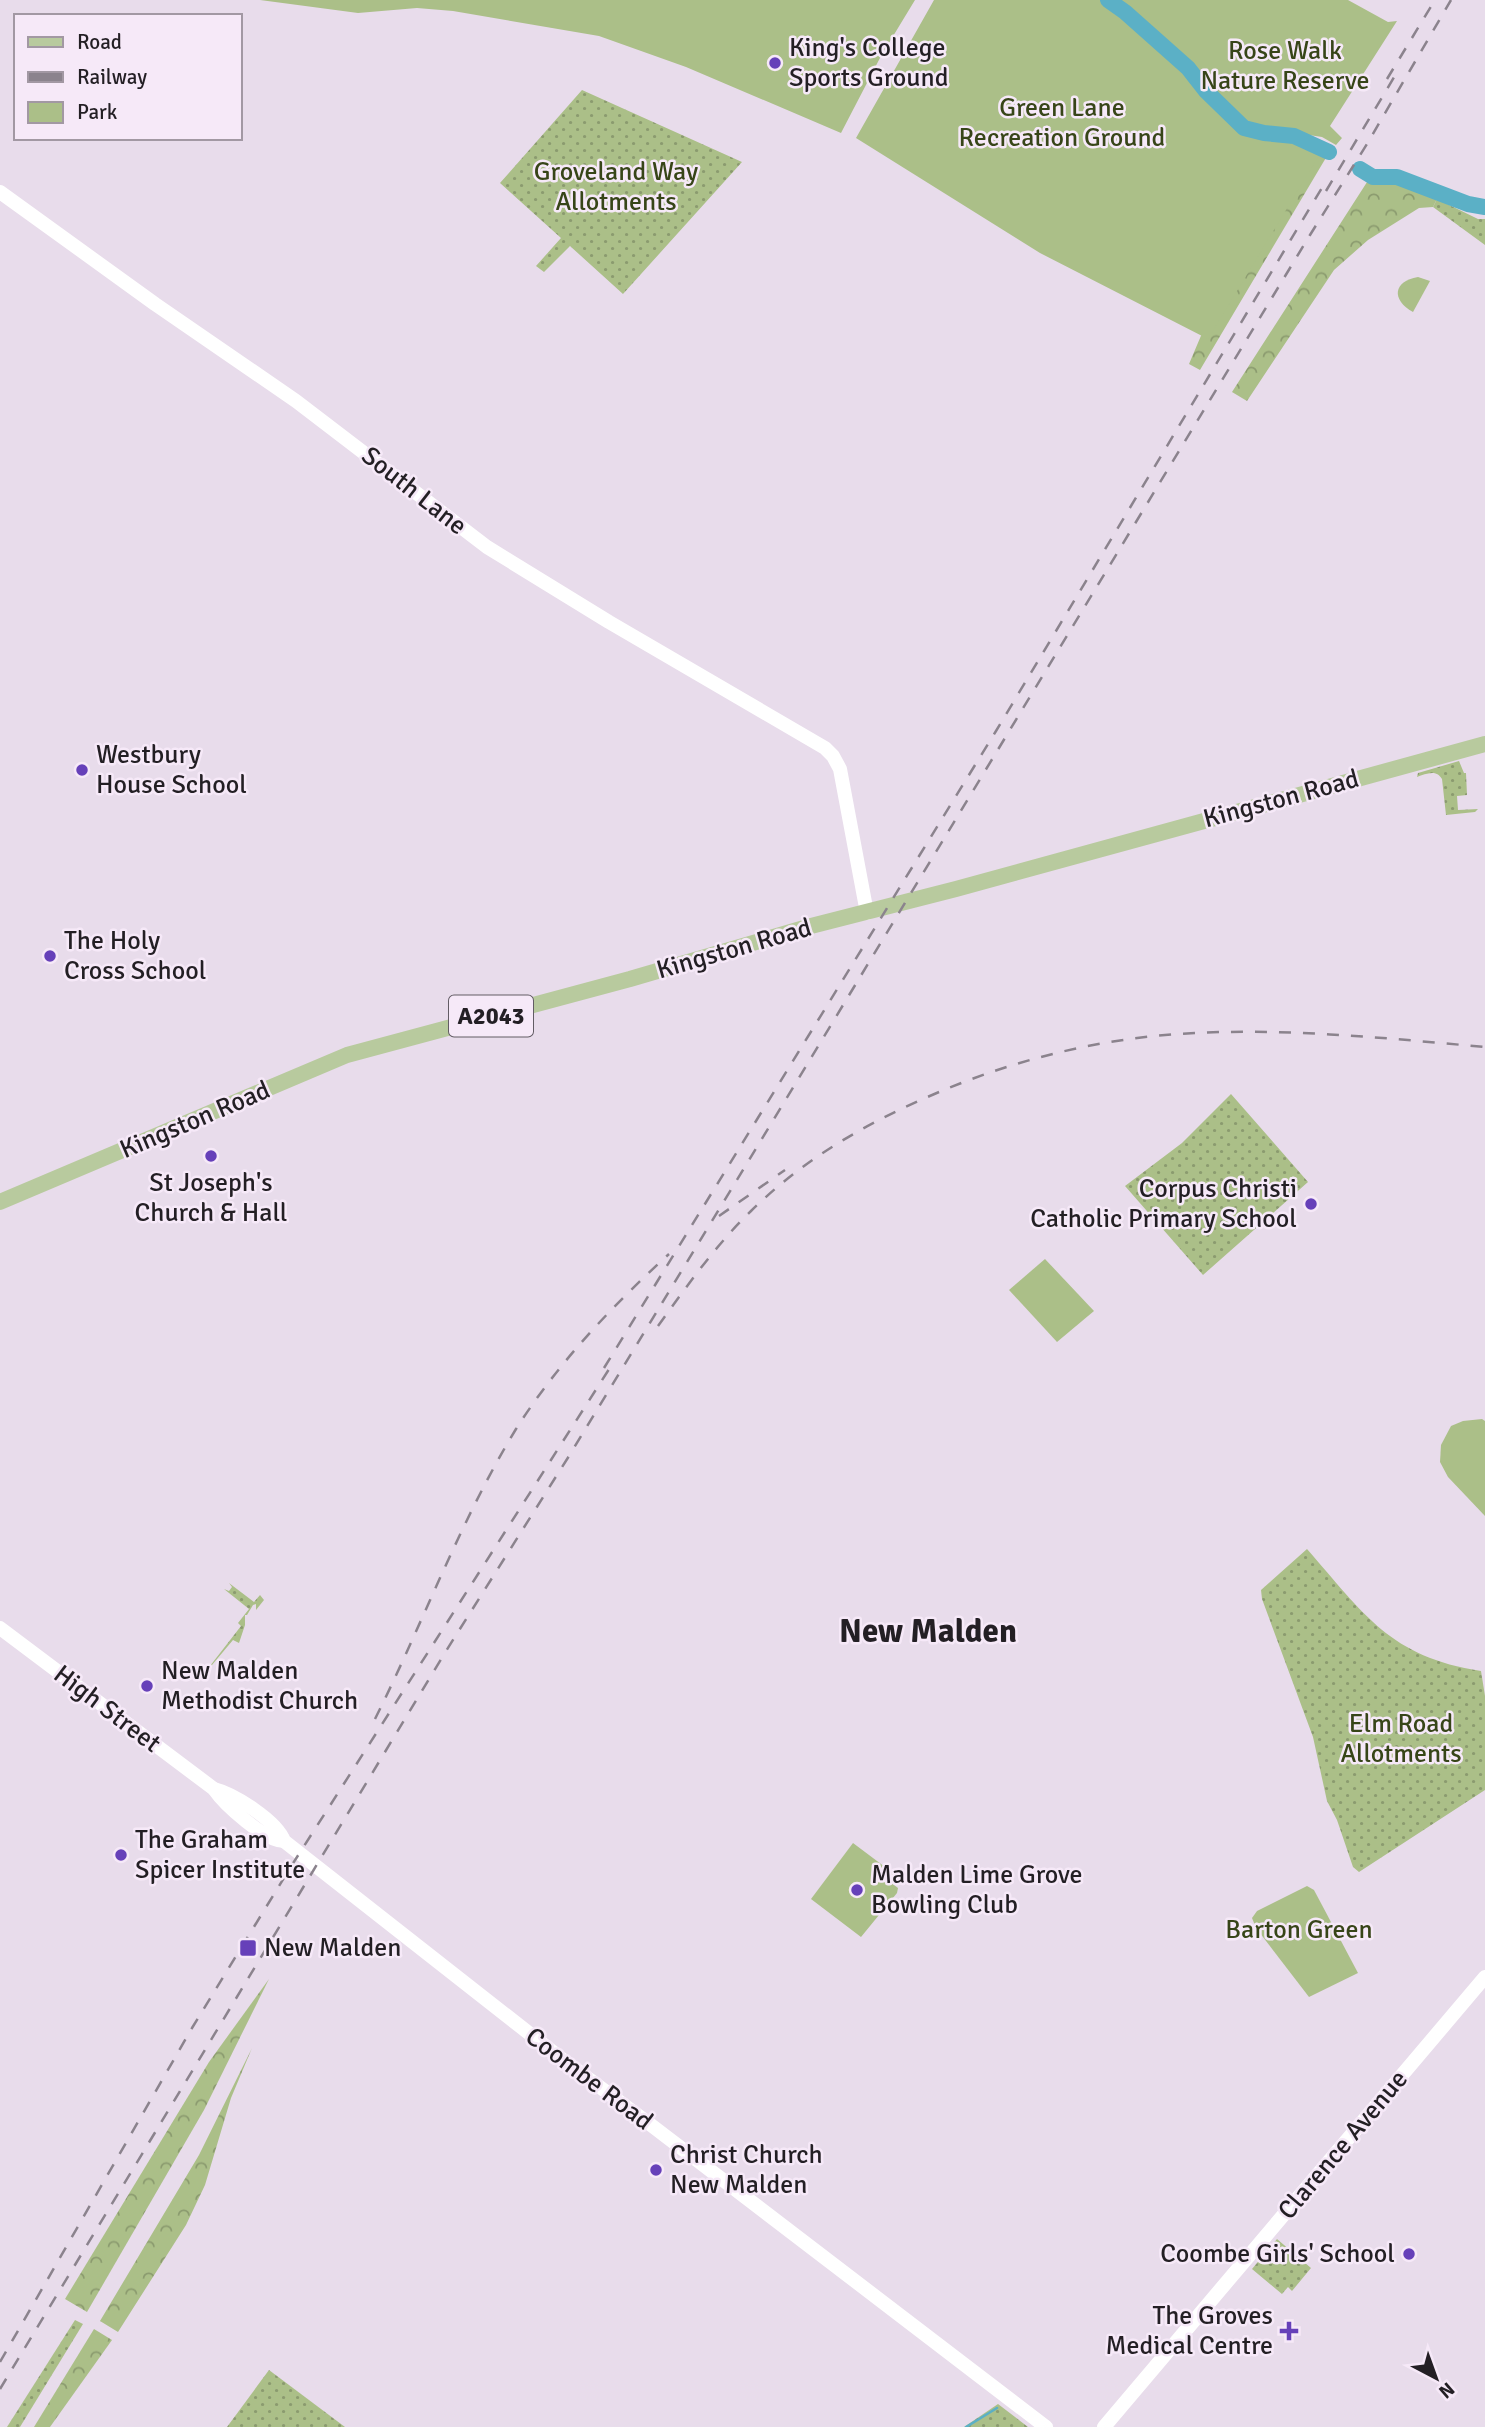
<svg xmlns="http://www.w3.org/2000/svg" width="1485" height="2427" viewBox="0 0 1485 2427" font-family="Signika,sans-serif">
<defs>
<pattern id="grass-dots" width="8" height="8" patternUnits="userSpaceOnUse" patternTransform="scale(1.75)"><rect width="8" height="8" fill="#abbf88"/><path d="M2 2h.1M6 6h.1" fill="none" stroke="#8b9b6f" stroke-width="1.8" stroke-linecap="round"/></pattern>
<pattern id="forest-crowns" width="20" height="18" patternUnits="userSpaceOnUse" patternTransform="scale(1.75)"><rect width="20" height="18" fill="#abbf88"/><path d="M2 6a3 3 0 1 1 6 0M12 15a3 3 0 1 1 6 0" fill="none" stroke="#8b9b6f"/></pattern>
</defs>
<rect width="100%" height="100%" fill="#e8dceb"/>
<g fill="url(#grass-dots)">
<path d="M582,90L742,162L623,294L570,246L544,272L536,266L561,238L500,183Z"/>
<path d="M1437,199L1478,219H1485V245L1433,207Z"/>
<path d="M1459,761L1464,773H1466L1467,795L1457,796L1458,810L1478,809L1475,812L1446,815L1442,779C1436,769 1426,774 1417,777L1418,773Z"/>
<path d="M1231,1094L1308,1182L1203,1275L1125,1186L1182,1143Z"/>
<path d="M1307,1549C1364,1614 1390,1657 1481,1671L1485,1696V1790L1359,1872L1353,1867L1337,1820L1327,1801L1313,1737L1262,1599L1261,1590Z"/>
<path d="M229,1583L254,1602L260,1595L264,1600L256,1610V1604L253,1605L247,1615H245V1625L239,1643L233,1640L196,1684L241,1626L238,1623L249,1609L224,1589L229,1591L232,1587Z"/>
<path d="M1277,2239L1311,2268L1292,2291L1288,2287L1282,2294L1252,2269Z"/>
<path d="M75,2320L83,2324L20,2427H7Z"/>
<path d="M269,2370L345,2427H227Z"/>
<path d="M998,2404L1028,2427H964Z"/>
</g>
<g fill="url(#forest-crowns)">
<path d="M1065,0H1132L1282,127L1292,141L1327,156L1200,370L1189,364L1203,331Z"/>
<path d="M1369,179L1395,180L1437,199L1433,207L1419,208L1368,240L1334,270L1247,401L1232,392Z"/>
<path d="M269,1979L204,2110L87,2312L65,2299L209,2062Z"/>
<path d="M252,2048L231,2098L205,2185L186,2225L118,2332L100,2321L199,2155Z"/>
<path d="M94,2329L112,2340L50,2427H34Z"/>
</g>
<g fill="#abbf88">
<path d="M260,0H915L881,56L841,133L686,67L599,36L453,11L417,8L358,13Z"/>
<path d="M934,0H1103L1134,24L1184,70L1237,130L1292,141L1321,152L1208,339L1040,253L856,138Z"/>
<path d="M1118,0H1348L1388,22L1397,21L1330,126L1342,138L1336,145L1322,137L1244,125L1176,50Z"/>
<path d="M1418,277L1430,281L1413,312C1391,300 1393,281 1418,277Z"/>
<path d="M1045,1259L1094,1311L1057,1342L1009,1290Z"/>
<path d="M1482,1419L1485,1421V1516L1448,1477L1440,1462L1441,1445L1451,1426L1463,1421Z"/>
<path d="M853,1843L893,1873L890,1882L898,1888L897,1893L861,1937L811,1899Z"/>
<path d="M1307,1886L1314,1890L1358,1973L1309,1997L1256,1928L1252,1918L1257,1911Z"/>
</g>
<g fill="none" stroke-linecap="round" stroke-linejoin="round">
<path stroke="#5bb0c6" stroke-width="2.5" d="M966,2427L997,2408"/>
<g stroke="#5bb0c6" stroke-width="16">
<path d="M1108,0L1125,12L1188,68L1206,91L1244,128L1264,133L1294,136L1329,152"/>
<path d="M1360,169L1373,177H1397L1468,204L1485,207"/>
</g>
<g stroke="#fff" stroke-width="14">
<path d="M0,192L155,304L296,401L487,547L609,622L825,748L833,756L840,769L867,913"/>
<path d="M0,1628L214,1789C225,1805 265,1841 284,1841"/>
<path d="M214,1789C234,1794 277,1821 284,1841L558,2056L651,2125L1046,2427"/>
<path d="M1104,2427L1485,1977"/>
</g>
<path stroke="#b8ca9e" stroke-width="16" d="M0,1202L347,1055L630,979L811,926L956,889L1485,744"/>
<g stroke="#8b838d" stroke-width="2.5" stroke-dasharray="12 12" stroke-linecap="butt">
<path d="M1387,79L1435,0"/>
<path d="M1326,191L1396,74"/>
<path d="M719,1216L785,1170"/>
<path d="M658,1326C687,1286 715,1246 751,1211C802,1161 858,1128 923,1099C1003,1063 1090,1040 1178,1034C1280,1027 1384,1038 1485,1047"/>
<path d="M604,1368L996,731L1326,181"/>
<path d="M375,1719C423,1623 460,1521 516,1429C558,1363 612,1306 669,1254"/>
<path d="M0,2362L192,2028L290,1868L613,1363"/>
<path d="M0,2389L446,1651L569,1456L760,1142L1310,235L1367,144L1451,0"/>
</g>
</g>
<g fill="#6640b9" stroke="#f6e9f8" stroke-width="2.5">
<circle cx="775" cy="63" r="7"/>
<circle cx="82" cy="770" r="7"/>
<circle cx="50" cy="956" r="7"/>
<circle cx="211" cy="1156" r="7"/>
<circle cx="1311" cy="1204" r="7"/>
<circle cx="147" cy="1686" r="7"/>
<circle cx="121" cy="1855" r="7"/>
<circle cx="857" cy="1890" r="7"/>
<rect x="239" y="1939" width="18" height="18" rx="3.5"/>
<circle cx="656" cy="2170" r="7"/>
<circle cx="1409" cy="2254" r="7"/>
<path d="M1285.5 2320.5h7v7h7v7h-7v7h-7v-7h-7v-7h7z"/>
</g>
<g text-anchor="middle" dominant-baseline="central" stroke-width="5" stroke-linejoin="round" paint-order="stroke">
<rect fill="#f6e9f8" stroke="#625c64" stroke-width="2" x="449" y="995.5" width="84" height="41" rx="5"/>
<g font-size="24" font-weight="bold" fill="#231f24">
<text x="491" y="1016">A2043</text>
</g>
<g font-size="26" fill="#231f24" stroke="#f6e9f8" text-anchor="start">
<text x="789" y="48">King's College<tspan x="789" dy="30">Sports Ground</tspan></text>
<text x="96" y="755">Westbury<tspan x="96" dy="30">House School</tspan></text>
<text x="64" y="941">The Holy<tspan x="64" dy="30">Cross School</tspan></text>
<text x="211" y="1183" text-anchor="middle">St Joseph's<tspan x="211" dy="30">Church &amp; Hall</tspan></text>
<text x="1297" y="1189" text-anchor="end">Corpus Christi<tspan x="1297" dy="30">Catholic Primary School</tspan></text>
<text x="161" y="1671">New Malden<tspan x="161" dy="30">Methodist Church</tspan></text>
<text x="135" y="1840">The Graham<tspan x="135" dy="30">Spicer Institute</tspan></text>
<text x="871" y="1875">Malden Lime Grove<tspan x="871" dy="30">Bowling Club</tspan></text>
<text x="264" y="1948">New Malden</text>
<text x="670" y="2155">Christ Church<tspan x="670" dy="30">New Malden</tspan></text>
<text x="1395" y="2254" text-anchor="end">Coombe Girls' School</text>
<text x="1273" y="2316" text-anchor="end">The Groves<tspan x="1273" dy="30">Medical Centre</tspan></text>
</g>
<g font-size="26" fill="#374518" stroke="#f6e9f8">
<text x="1285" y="51">Rose Walk<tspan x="1285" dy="30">Nature Reserve</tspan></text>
<text x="1062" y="108">Green Lane<tspan x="1062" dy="30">Recreation Ground</tspan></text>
<text x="616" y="172">Groveland Way<tspan x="616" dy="30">Allotments</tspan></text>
<text x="1401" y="1724">Elm Road<tspan x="1401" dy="30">Allotments</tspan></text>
<text x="1299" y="1930">Barton Green</text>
</g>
<g font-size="26" fill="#231f24" stroke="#f6e9f8">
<text transform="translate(414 491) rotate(38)">South Lane</text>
<text transform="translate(1281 799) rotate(-15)">Kingston Road</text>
<text transform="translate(734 949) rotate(-16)">Kingston Road</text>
<text transform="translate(195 1120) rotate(-23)">Kingston Road</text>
<text transform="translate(107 1709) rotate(37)">High Street</text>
<text transform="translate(589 2079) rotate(37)">Coombe Road</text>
<text transform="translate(1343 2145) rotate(-50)">Clarence Avenue</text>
</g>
<g font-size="33" font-weight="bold" fill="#231f24" stroke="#f6e9f8">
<text x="928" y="1631">New Malden</text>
</g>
</g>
<rect x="14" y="14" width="228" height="126" fill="#f6e9f8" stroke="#a298a3" stroke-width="2"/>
<rect x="28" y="37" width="35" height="10" fill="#b8ca9e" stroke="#a298a3" stroke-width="2"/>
<text x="77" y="49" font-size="21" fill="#231f24">Road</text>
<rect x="28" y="72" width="35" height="10" fill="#8b838d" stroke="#a298a3" stroke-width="2"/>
<text x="77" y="84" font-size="21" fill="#231f24">Railway</text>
<rect x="28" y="102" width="35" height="21" fill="#abbf88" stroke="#a298a3" stroke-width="2"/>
<text x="77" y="119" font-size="21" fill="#231f24">Park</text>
<g transform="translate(1436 2378) rotate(139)" stroke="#f6e9f8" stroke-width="5" paint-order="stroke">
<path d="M0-5L12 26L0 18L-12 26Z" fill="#231f24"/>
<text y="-10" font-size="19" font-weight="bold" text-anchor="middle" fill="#231f24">N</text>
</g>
</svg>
